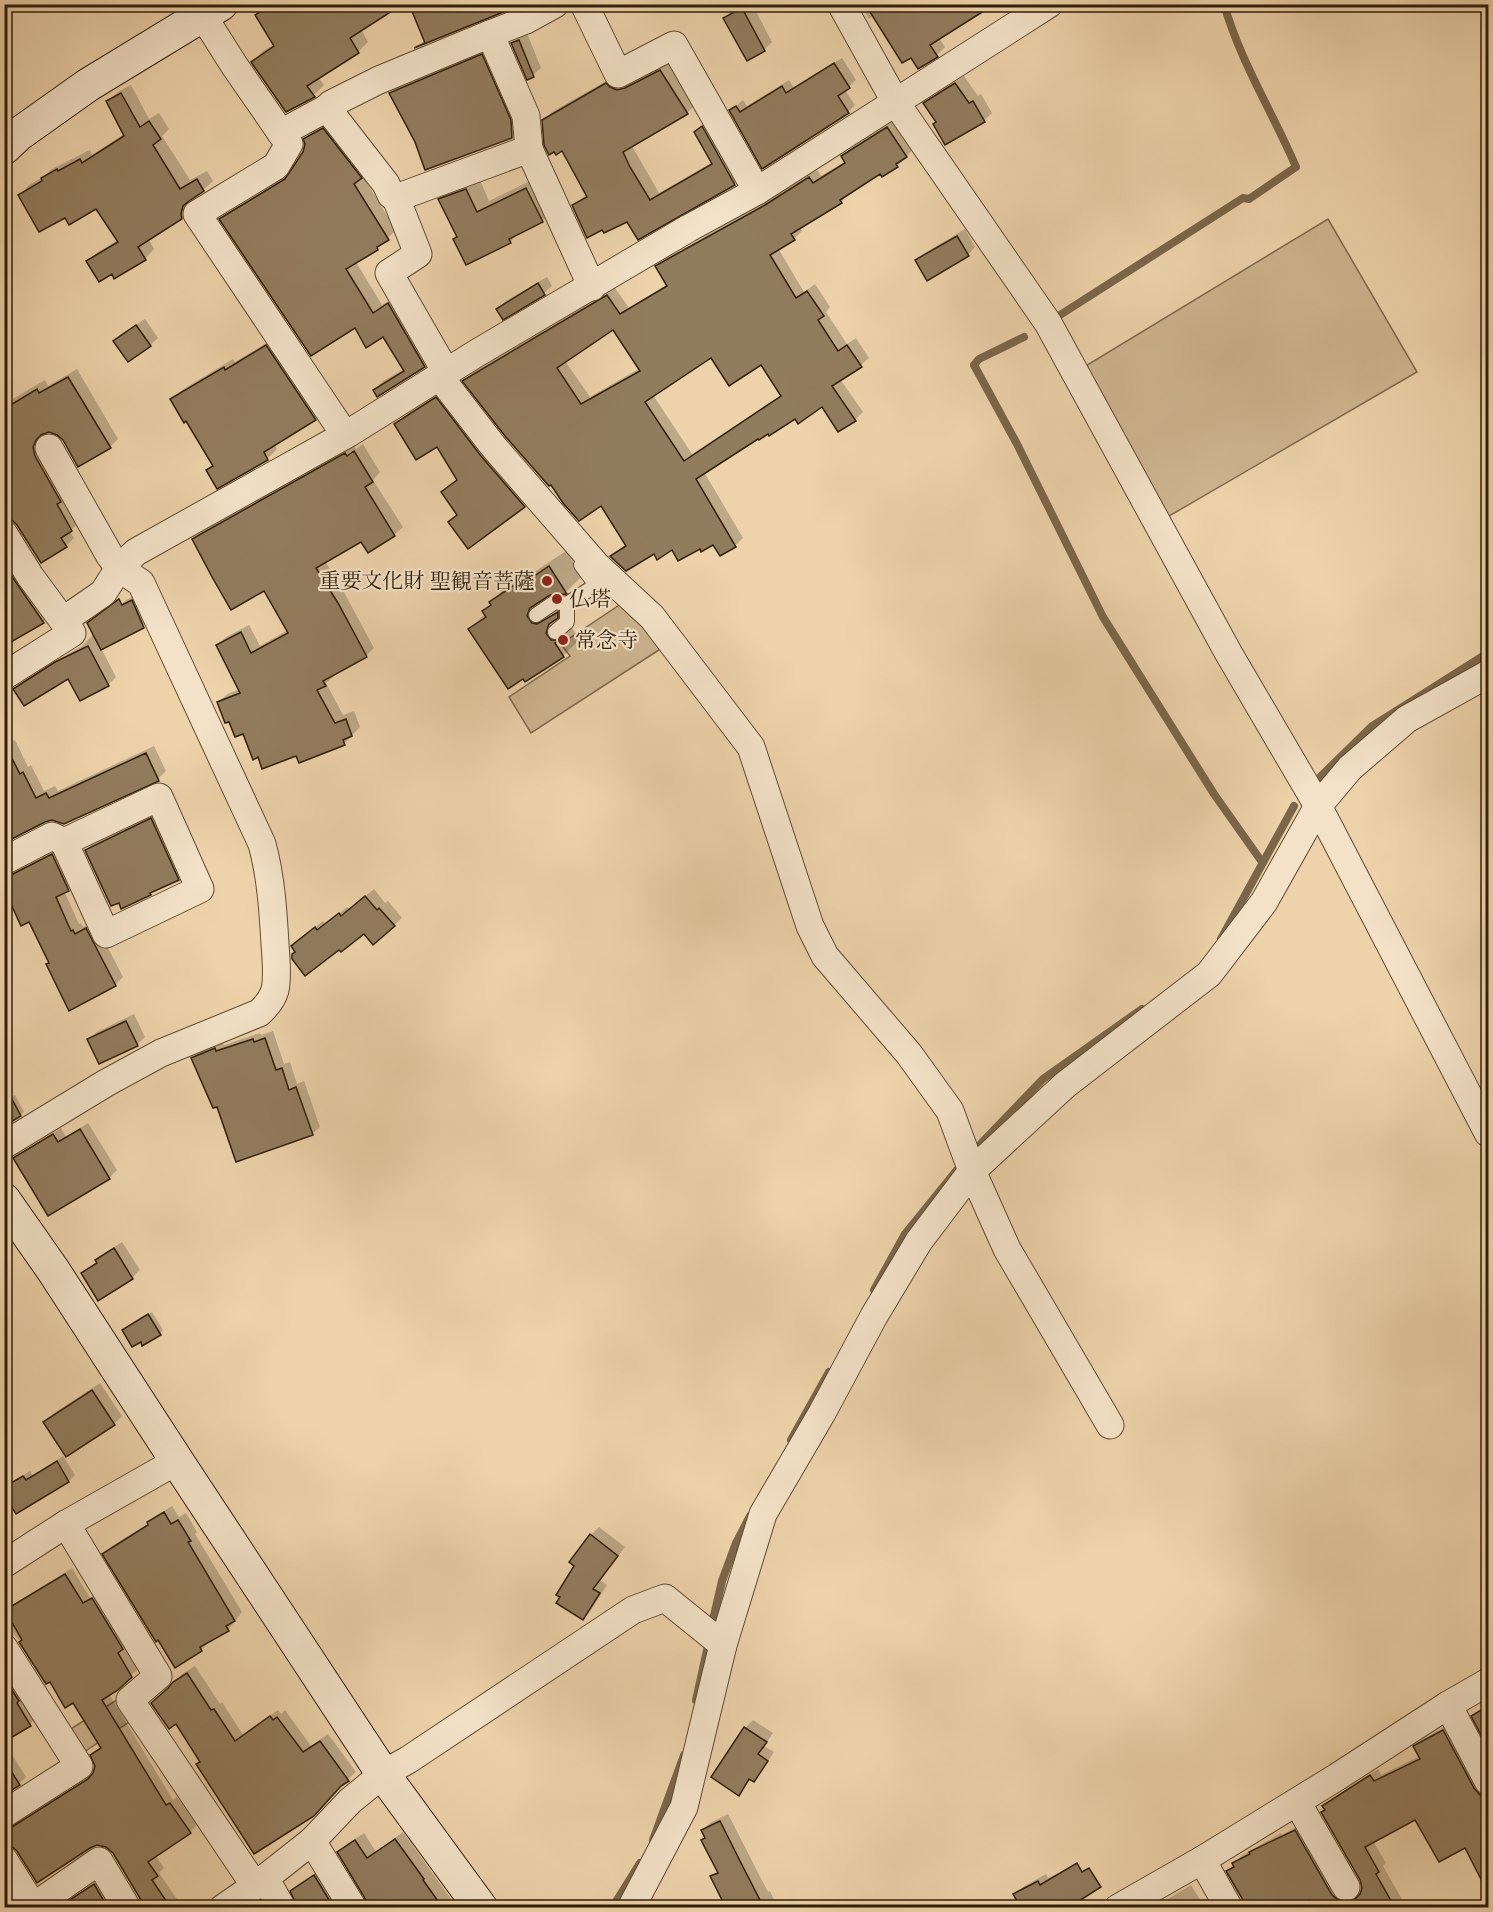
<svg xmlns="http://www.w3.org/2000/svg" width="1493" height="1912" viewBox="0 0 1493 1912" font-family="Cardo,'Noto Serif JP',serif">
<rect width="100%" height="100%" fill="#edd2aa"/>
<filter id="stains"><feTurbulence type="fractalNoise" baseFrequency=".00333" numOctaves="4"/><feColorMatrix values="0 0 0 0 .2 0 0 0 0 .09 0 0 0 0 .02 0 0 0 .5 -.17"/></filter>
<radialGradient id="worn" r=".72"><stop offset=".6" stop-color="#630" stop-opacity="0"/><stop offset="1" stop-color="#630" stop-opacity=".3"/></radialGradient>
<g fill="#cdb48f" stroke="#7e6a4d" stroke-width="1.5">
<path d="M1328,219L1417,372L1164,519L1079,370Z"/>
<path d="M627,600L662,648L531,733L509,697L570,656L561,644Z"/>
<path d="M118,1699L132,1720L81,1754L66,1732Z"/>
</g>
<g fill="#0003" fill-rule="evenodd">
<path d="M268,4H401L361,29L368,42L358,52L318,77L324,85L314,95L253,62L263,51L275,44L257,15Z"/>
<path d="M411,4H518L421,44L425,40Z"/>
<path d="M743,4H752L772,42L764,50L725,18L733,10Z"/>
<path d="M861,4H992L939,38L945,47L937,55L912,56L874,15L869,19Z"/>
<path d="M527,33L541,68L533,75L513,43L521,35Z"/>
<path d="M489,49L519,130L511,137L416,141L391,93L398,86Z"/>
<path d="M842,58L856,80L845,90L855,105L848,112L763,167L731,110L743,100L747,106L789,80L794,88Z"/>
<path d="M669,63L695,105L687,113L632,146L659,193L713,162L695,132L704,124L742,176L734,184L638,238L627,220L574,205L587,194L563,149L544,121L552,112L615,76Z"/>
<path d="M964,76L978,96L981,94L992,113L984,121H938L925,103L933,96Z"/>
<path d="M4,84L13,99L4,107Z"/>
<path d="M131,85L149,119L159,113L169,129L162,136L190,180L207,171L213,181L203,190L192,197L191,208L182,218L148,238L154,249L145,259L112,272L88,261L98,252L118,240L97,207L65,216L20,195L29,185L43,177L52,169L90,150L92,155L124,134L108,101L118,92Z"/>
<path d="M895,120L914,148L905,158L897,166L880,172L849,194L841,202L800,227L802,231L794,239L778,248L804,292L815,284L830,307L826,312L847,344L856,338L869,358L861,365L840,379L863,412L855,420L822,405L795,417L704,472L743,538L735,546L713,543L700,547L673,548L654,552L612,556L626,544L602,504L551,482L464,381L472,373L615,288L629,308L668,284L657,267L665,259L774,197L817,170L821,176L846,161L842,156L850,149ZM614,328L640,368L590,397L565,361ZM712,356L761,363L782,395L692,454L653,395Z"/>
<path d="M332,121L362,175L396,230L377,249L356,262L382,305L397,296L433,357L424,366L375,390L383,381L404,369L383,335L355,326L221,219L230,211L290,174L304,153L306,144L305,139L314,130Z"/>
<path d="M538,177L554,209L542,221L520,231L510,242L458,236L440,199L452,187L479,178L489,201Z"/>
<path d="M965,229L975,247L968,255L917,261L925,253Z"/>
<path d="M547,277L552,286L544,293L498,309L506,301Z"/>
<path d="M145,319L158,338L150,345L115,341L123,333Z"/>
<path d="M276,337L324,409L315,419L274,444L277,449L267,459L217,487L208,470L214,464L172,399L182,390L233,359L235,362Z"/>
<path d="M77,369L118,439L110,447L64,439L58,433L49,431L43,432L41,439L80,521L70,531L74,538L66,546L18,524L12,519L4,517V404L45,380L48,386Z"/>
<path d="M443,391L531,499L468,547L450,522L458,514L443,492L458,479L438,445L396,424L403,417Z"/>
<path d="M363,444L380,472L373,480L403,527L394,535L369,551L362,540L325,561L345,594L374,648L366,656L332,674L333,677L326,683L343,715L354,711L360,727L344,744L297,754L259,755L243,732L230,720L219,702L227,694L240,689L218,645L226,637L249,625L260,646L288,630L265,589L194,539L202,531L354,446L356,449Z"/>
<path d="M566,551L582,576L566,592L549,593L543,599L548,607L574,597L571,626L579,640L563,656L470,629L486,613L484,611L492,603L491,602L507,586L533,569L534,572Z"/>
<path d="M4,562L8,569L18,564L52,613L43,622L4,644Z"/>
<path d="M140,593L151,619L143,626L101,648L116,677L108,685L69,676L15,689L23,681L82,646L126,600Z"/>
<path d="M15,740L28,767L31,765L44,791L55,786L58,791L154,746L166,771L158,779L44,821L4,745Z"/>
<path d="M159,811L186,871L178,879L155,889L150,894L87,850L94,842Z"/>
<path d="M60,847L76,881L64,891L79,924L81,923L83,927L94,921L123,977L115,985L50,962L29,920L12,901L4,905V867Z"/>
<path d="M374,889L385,903L388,901L402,918L394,925L297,951L301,938L323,921L326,924L347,907L350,909Z"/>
<path d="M134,1014L145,1037L137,1045L89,1040L97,1032Z"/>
<path d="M273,1031L284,1064L290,1062L297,1084L304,1081L320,1127L312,1134L218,1105L193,1058L200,1051L222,1042L224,1045L260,1033L261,1035Z"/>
<path d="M15,1095L24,1112L20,1115L4,1100Z"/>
<path d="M88,1123L117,1170L110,1177L49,1214L15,1159L22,1152L61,1128L66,1137Z"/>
<path d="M122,1242L140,1270L132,1278L83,1273L98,1261L105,1253Z"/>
<path d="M1488,1272V1288L1483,1278Z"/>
<path d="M152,1312L163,1330L160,1333L127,1327Z"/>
<path d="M100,1383L122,1416L114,1424L45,1422L53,1414Z"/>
<path d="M63,1456L75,1475L69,1481L17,1512L4,1488L30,1471L33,1476Z"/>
<path d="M172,1506L179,1517L186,1513L197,1532L195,1534L242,1612L228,1630L209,1641V1642L201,1650L175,1665L104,1554L112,1546L149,1523L157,1515Z"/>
<path d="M599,1527L625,1547L600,1580L607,1585L591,1610L583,1618L576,1566L591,1535Z"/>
<path d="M72,1568L90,1598L100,1592L138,1669L109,1694L173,1800L177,1797L197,1825L190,1832L155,1855L164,1868L159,1873L181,1905L179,1908H144L142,1899L114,1852L108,1846L99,1844L19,1851L13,1845L4,1843V1823L21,1821L94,1774L96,1766L92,1755L102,1746L74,1701L50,1680L46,1682L18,1639L13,1633L4,1631V1620L11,1617L7,1611L14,1604Z"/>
<path d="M4,1660L37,1717L30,1724L4,1741Z"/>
<path d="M195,1666L220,1704L222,1702L243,1735L278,1710L281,1714L285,1710L311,1746L328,1734L356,1772L342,1784L201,1761L174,1683L182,1674Z"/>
<path d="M1488,1704V1745L1473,1716L1481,1708Z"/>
<path d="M753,1720L773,1733L764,1746L774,1752L761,1772L753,1780L751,1779L739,1794L745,1728Z"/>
<path d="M1451,1723L1488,1788V1905L1483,1893L1488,1888L1466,1846L1416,1818L1373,1841L1386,1863L1383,1866L1407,1908H1246L1244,1900L1228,1871L1241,1856L1281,1833L1282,1835L1303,1823L1354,1896L1361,1894L1363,1888L1361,1879L1324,1806L1332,1799L1378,1769L1381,1775L1420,1756L1415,1747L1423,1739Z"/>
<path d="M4,1742L26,1777L19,1784L4,1793Z"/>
<path d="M728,1814L768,1892L770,1891L778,1908H729L712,1877L718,1871L703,1840L706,1837L703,1830L710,1823Z"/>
<path d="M403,1832L453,1902L451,1904L454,1908H370L368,1900L339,1852L347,1844L364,1833L376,1852Z"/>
<path d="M323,1868L347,1908H299L292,1891L300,1883Z"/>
<path d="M4,1873L16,1891L4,1901Z"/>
<path d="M1058,1873L1073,1900L1015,1895L1023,1887L1046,1874L1048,1878Z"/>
<path d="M102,1878L119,1908H68L72,1905L70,1902L77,1895Z"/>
<path d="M1191,1885L1205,1908H1148L1160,1901L1161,1903Z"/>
</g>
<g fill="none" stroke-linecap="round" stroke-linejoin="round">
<g stroke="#7b664a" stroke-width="8">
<path d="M1060,315L1243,198L1249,199L1296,167C1273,113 1240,61 1224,4"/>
<path d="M1024,337L979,359L974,365L1017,444L1103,617L1214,794L1262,862"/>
<path d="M1315,782L1371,727L1488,653"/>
<path d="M1221,939L1294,806"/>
<path d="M971,1154L1043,1079L1142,1009"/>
<path d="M874,1290L905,1234L961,1165"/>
<path d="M791,1440L829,1372"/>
<path d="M711,1629L722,1581L736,1543L750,1516"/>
<path d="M696,1700L709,1641"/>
<path d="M653,1840L684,1755"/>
<path d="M612,1908L640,1863"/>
</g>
</g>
<g fill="#927c5e" stroke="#301f0b" stroke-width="1.5" fill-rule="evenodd">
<path d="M272,4H403L350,38L359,53L307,86L315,97L286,112L251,62L274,46L255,15Z"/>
<path d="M409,4H504L506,11L414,48L425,43Z"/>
<path d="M865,4H995L930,45L938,57L918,69L911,58L902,63Z"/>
<path d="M742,8L765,51L747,61L723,18Z"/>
<path d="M519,40L534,77L527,80L511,43Z"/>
<path d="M482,54L511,120L512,138L425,170L415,142L389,93Z"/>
<path d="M834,63L850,88L838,96L849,113L762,169L729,110L736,106L740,112L782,86L786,93Z"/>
<path d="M660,70L688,114L623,152L630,167L650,200L712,164L694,132L702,126L735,185L638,240L627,222L604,233L602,230L587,238L572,205L587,197L562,151L556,155L554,152L549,155L544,145L542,120L606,83L610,87L617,90L625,88Z"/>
<path d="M955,83L969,103L973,101L985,122L945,145L933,124L936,122L923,103Z"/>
<path d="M121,93L140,127L149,121L161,139L153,145L180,189L197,179L204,191L189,201L183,206L181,214L182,219L138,247L146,260L114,279L112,274L99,282L86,261L118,242L96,209L69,225L65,218L39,232L18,195L42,181L41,178L57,169L58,171L80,159L82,163L124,136L106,101Z"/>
<path d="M887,127L907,157L896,164L898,167L882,177L880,174L840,200L842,203L791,234L795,240L770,255L796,298L807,291L824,316L818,320L838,351L847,345L862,367L832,386L856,421L838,432L822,407L798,424L795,419L769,436L768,434L759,440L758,439L696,479L736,547L720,556L713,545L701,552L700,549L678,561L672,550L657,560L654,554L626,571L610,556L626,546L601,506L579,521L563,503L551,485L549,486L505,436L462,381L607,295L620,314L667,286L655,266L765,205L809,177L813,183L845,163L841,156ZM613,330L640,371L581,404L557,368ZM711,358L729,386L761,365L781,396L684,461L645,402Z"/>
<path d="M323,128L362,178L354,184L389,240L377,247L378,250L346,269L373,313L388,303L425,367L377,397L373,390L404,371L383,337L366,348L355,328L311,356L219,219L285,179L303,152L305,144L303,139Z"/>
<path d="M526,188L543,222L509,239L511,243L466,265L453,239L457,237L438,199L466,189L477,212Z"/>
<path d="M957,236L969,256L927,281L915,260Z"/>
<path d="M538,283L545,295L503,320L496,309Z"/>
<path d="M136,325L151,346L128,362L113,341Z"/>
<path d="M266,345L316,420L264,452L268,460L217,489L206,470L213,466L186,421L184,423L170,399L224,367L225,370Z"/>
<path d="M68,377L111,448L78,467L63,440L57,435L49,432L41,435L36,440L33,447L35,456L61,502L57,504L72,531L61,538L67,547L41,563L17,525L12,520L4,518V409L37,389L39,393Z"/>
<path d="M436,397L481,456L525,507L468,549L448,522L457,515L441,492L457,480L437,447L416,460L394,424Z"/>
<path d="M354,451L373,482L365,487L395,536L368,553L361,542L316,568L338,603L367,657L323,681L326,686L317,690L335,723L346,719L352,736L343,740L345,745L299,763L296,756L262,769L258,757L253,760L243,734L235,737L229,722L225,723L217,702L240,693L216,645L241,632L251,653L288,633L264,591L231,610L212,577L192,539L345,453L347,456Z"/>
<path d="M4,565L44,623L4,646Z"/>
<path d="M549,566L567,594L550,595L530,608L527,616L532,623L537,624L558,612V618L549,624L546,633L551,640H560L555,643L564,657L525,682L523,679L508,689L468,629L486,617L482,611L491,605L489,602L516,584L518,587Z"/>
<path d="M119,599L122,605L132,600L144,628L101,650L87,623Z"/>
<path d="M88,646L109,686L80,701L68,679L24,706L13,689L55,662Z"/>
<path d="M4,743L20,774L23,772L36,798L46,793L49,798L146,753L159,781L64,824L52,820L45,822L4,843Z"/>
<path d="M151,818L179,880L150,893L151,895L121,909L119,903L111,906L85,850Z"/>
<path d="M52,854L69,891L56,897L71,931L73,930L75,934L86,928L116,986L69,1011L46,964L49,963L29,922L21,926L10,902L4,905V877L11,875Z"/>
<path d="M365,896L377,910L379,908L395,926L373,945L364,934L341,952L339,950L305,976L292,959V954L295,952L291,946L315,927L317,930L339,913L341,916Z"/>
<path d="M126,1021L138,1046L99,1064L87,1039Z"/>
<path d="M265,1038L276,1070L282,1068L289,1090L296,1087L313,1135L236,1162L217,1107L213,1108L191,1058L215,1048L216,1051L253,1039L254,1042Z"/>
<path d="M4,1084L21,1116L4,1126Z"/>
<path d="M80,1129L110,1179L48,1216L13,1158L53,1134L58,1142Z"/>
<path d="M114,1248L133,1279L98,1301L81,1273L97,1263L95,1260Z"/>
<path d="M148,1314L161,1335L142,1346L141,1342L132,1347L122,1330Z"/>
<path d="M92,1390L115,1425L66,1457L43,1422Z"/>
<path d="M57,1461L69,1482L16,1514L4,1495V1487L23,1476L26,1480Z"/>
<path d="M164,1512L171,1524L178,1520L191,1541L188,1542L235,1621L226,1626L229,1631L200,1647L202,1651L175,1668L158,1640L156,1642L102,1554L148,1525L147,1522Z"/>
<path d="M590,1534L618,1556L593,1589L600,1593L583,1620L556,1603L560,1597L556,1595L574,1566L569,1562Z"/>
<path d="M65,1574L83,1603L92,1598L123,1649L118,1653L132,1677L118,1690L102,1700L166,1805L170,1803L191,1833L148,1862L158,1876L152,1880L171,1908H143L141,1900L113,1853L106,1847L97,1845L90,1848L37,1883L17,1851L11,1846L4,1844V1830L12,1827L88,1779L93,1773L95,1766L90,1755L101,1748L73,1703L65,1708L50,1682L46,1684L19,1642L22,1640L5,1610Z"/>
<path d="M187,1673L211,1710L214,1709L235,1741L270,1716L273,1720L277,1717L303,1752L320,1741L349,1781L341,1786L314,1816L254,1854L196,1764L200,1762L176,1724L169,1729L151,1703L168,1688L173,1682Z"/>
<path d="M4,1678L19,1701L17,1703L31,1726L4,1742Z"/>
<path d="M1488,1706V1748L1471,1716Z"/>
<path d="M744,1727L767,1742L758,1754L768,1761L754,1782L749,1779L739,1796L711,1777Z"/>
<path d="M1443,1730L1474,1788L1480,1795L1488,1797V1893L1465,1848L1439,1862L1415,1820L1365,1847L1379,1872L1376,1874L1395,1908H1360L1355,1899L1360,1894L1362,1888L1360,1880L1321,1812L1325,1810L1322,1806L1370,1775L1374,1781L1420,1759L1413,1746Z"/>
<path d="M4,1760L20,1785L4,1795Z"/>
<path d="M720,1821L740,1861L764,1908H726L710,1876L718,1873L701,1840L705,1838L701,1830Z"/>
<path d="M1295,1830L1332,1895L1338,1900L1342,1902L1332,1908H1313L1309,1900L1295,1908H1245L1243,1900L1226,1871L1234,1867L1232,1863L1250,1854L1249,1852Z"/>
<path d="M395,1839L424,1879L423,1880L443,1908H369L366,1900L337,1852L355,1840L367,1858Z"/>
<path d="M1077,1863L1082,1872L1089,1868L1101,1887L1068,1908H1021L1013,1894L1038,1881L1040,1885Z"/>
<path d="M314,1875L331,1903L323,1908H298L290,1891Z"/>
<path d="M94,1884L108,1908H72L68,1901Z"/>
</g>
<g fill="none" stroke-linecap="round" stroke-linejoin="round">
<defs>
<g id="lane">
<path d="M536,615L555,602L567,604"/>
<path d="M555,632L567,622V604L596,585L581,565"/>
</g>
<g id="street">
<path d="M584,4L618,74L674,45L757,191"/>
<path d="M841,4L896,103L1048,323L1229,654L1318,806L1488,1133"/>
<path d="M203,16L234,65L281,133L327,108L386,184L391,195L396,198"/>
<path d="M327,108L331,104L379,80L490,34"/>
<path d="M281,133L289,144L276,166L197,214L345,435"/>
<path d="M529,149L592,287"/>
<path d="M446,372L389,273L418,254L396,198L529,149L526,116L490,34L526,20L555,4"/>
<path d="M439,376L493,446L597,566L652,617L751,747L810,926L825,956L909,1054L950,1111L972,1171L1007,1249L1110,1425"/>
<path d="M4,534L30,576L72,633L4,676"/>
<path d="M64,620L103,593L119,568L136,552L349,433L477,353L689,228L757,191L1049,4"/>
<path d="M4,861L52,836L64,842L106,934L200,889L159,797L64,842"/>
<path d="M4,1145L106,1083L161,1053L259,1013C267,1006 272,1000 275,990C278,976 276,959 275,944C273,910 271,877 262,844L141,583L119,568L110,556L49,448"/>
<path d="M66,1524L158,1676L130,1700L255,1886"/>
<path d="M4,1564L66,1524L177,1461"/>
<path d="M4,1648L79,1766L4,1814"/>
<path d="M1448,1705L1488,1781"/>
<path d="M1297,1802L1346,1887"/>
<path d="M312,1841L353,1908"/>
<path d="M4,1860L34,1908"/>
<path d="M1202,1860L1229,1908"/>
<path d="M265,1878L282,1908"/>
<path d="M34,1906L99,1861L127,1908"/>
<path d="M223,1908L255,1886L312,1841L350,1801L383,1774L408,1760L633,1610L665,1598L723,1645"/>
<path d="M631,1908L684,1807L723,1645L763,1514L822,1413L874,1316L919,1241L972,1171L1065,1085L1209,974L1264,902L1318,806L1350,768L1407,719L1488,674"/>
<path d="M1118,1908L1202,1860L1337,1777L1448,1705L1488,1682"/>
</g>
<g id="secondary">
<path d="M4,148L19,134L88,85L221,4"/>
<path d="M4,1200L53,1270L177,1461L383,1774L481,1908"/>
</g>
</defs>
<use href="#lane" stroke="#5f4c33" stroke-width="16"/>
<use href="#street" stroke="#5f4c33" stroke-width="29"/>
<use href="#secondary" stroke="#301f0b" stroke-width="35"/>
<use href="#lane" stroke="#f3e2c8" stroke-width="14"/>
<use href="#street" stroke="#f3e2c8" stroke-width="27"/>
<use href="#secondary" stroke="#f3e2c8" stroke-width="33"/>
</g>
<g fill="#8f2418" stroke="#f3e2c8" stroke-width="2">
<circle cx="547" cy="581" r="6"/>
<circle cx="557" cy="599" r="6"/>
<circle cx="563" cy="640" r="6"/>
</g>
<g text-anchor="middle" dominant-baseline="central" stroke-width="4.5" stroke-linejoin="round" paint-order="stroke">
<g font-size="21" fill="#301f0b" stroke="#f3e2c8" text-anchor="start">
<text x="535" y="581" text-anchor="end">重要文化財 聖観音菩薩</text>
<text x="569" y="599">仏塔</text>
<text x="575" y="640">常念寺</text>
</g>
</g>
<rect width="1493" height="1912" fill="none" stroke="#edd2aa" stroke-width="24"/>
<rect x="6" y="6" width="1481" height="1900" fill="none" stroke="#301f0b" stroke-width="3"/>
<rect x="12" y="12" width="1469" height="1888" fill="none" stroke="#301f0b" stroke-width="1.5"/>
<rect width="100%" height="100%" filter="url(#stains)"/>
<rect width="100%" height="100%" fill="url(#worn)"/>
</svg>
